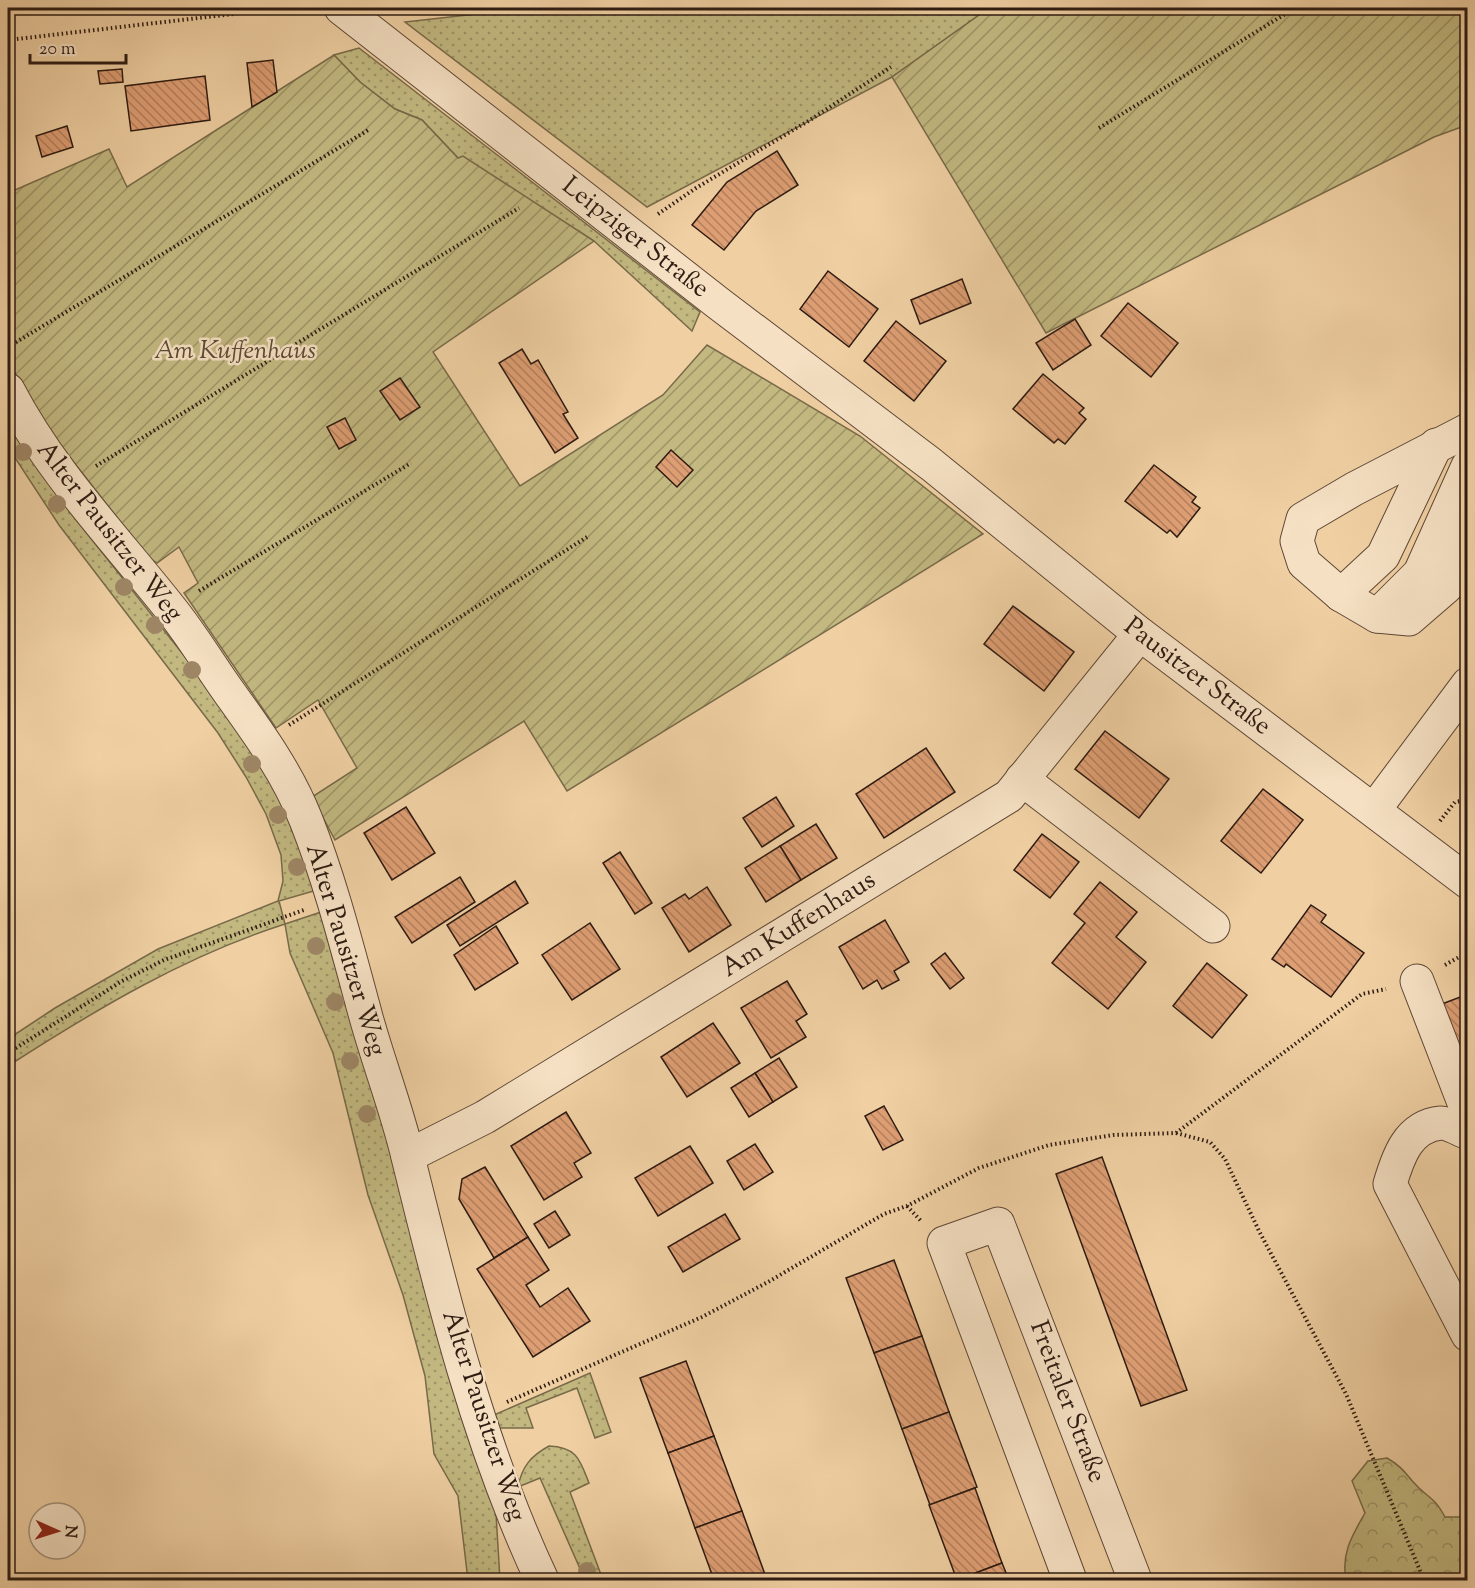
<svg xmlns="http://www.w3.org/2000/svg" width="1475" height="1588" viewBox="0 0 1475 1588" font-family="'Sorts Mill Goudy',serif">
<defs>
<pattern id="grass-dots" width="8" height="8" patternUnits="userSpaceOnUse" patternTransform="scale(1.5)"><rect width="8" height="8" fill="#c2b880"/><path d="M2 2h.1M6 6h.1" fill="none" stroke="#9e9567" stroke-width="1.8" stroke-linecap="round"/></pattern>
<pattern id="forest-crowns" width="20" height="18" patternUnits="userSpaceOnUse" patternTransform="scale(1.5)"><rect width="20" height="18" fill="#c2b880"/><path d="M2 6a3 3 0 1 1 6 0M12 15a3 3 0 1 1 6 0" fill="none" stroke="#9e9567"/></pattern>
<pattern id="garden-furrows" width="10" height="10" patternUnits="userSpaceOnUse" patternTransform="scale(1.5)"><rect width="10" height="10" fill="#c2b880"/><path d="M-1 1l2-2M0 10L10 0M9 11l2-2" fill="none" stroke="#9e9567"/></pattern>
<pattern id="building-back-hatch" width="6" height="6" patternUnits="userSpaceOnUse" patternTransform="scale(1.5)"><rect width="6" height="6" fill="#de9e73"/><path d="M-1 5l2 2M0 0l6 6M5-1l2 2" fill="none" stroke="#b4805d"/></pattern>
</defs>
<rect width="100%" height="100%" fill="#f0d0a3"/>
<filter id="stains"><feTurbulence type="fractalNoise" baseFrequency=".00333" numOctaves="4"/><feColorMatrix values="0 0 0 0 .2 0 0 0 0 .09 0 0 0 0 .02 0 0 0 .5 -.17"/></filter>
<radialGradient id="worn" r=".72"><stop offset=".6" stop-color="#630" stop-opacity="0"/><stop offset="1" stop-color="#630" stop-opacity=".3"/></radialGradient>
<g fill="url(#grass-dots)" stroke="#786a49" stroke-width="1.5">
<path d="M530,8H989L892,77L647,207L405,22Z"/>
<path d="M359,48L700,312L692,331L594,241L463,157L458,158L422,120L395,109L360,82L334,55Z"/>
<path d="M8,414L70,512L221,702L275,785L317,890L279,901L285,924L327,910L426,1285L495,1497L500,1580H468L458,1496L434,1454L425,1376L403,1295L368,1195L333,1053L290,953L285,924C185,956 95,1010 8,1066V1039L55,1008L158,949L278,901L283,881L281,855L266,814L246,777L218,733L59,525L8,447Z"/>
<path d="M590,1373L611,1432L595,1438L577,1388L526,1408L533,1428H497L494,1415Z"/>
<path d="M549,1446C577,1447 580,1460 589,1483L570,1492L603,1580H585L540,1478L518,1487C522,1466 531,1456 549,1446Z"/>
</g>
<path fill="url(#forest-crowns)" stroke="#786a49" stroke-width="1.5" d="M1387,1458C1406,1469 1406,1476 1419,1488C1433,1501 1435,1499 1445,1517H1467V1573L1452,1580H1346C1341,1553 1352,1536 1365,1513L1352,1481L1368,1461Z"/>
<g fill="url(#garden-furrows)" stroke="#786a49" stroke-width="1.5">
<path d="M989,8H1467V125L1434,137L1046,333L892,77Z"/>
<path d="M334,55L360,82L395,109L422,120L458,158L463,156L594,241L433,352L520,486L663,395L707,345L860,436L983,534L567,791L524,721L335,840L312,797L357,768L318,700L276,728L184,593L198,583L179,547L157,563L148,557L40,419L8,360V353L11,351L8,345V193L109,149L127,187Z"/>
</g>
<g fill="url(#building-back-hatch)" stroke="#2d1b12" stroke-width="1.5">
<path d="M273,60L277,92L252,107L247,63Z"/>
<path d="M122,69L123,82L100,84L98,71Z"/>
<path d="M205,76L210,120L131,131L125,86Z"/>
<path d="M67,126L73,147L42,157L36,136Z"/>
<path d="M777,151L798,185L756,211L724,250L692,225L727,182Z"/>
<path d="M828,271L878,309L849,347L800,309Z"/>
<path d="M962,279L971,303L920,324L911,300Z"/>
<path d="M1128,303L1178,343L1151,377L1101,336Z"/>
<path d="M1075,319L1091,345L1053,370L1036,343Z"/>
<path d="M896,321L946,361L914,401L864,361Z"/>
<path d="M522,349L531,364L538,360L568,412L563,414L578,438L555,453L499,363Z"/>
<path d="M1043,374L1084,408L1079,413L1086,419L1065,444L1058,439L1054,443L1013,409Z"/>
<path d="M400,378L420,407L400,420L380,391Z"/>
<path d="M345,418L356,440L339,449L327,427Z"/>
<path d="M671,450L693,470L677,487L656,467Z"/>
<path d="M1154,465L1196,497L1192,502L1200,508L1177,537L1170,530L1167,533L1125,501Z"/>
<path d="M1013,606L1074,652L1044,691L984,644Z"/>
<path d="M1105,731L1169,779L1139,818L1075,769Z"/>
<path d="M926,748L955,792L884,838L856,794Z"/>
<path d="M1263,789L1303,820L1261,873L1221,841Z"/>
<path d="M776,797L794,826L762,847L743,818Z"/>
<path d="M406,807L435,853L392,880L364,833Z"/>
<path d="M816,824L837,858L801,880L780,846Z"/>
<path d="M1042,834L1079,862L1050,898L1014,870Z"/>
<path d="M780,846L801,880L766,902L745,868Z"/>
<path d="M620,852L652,903L635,914L603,863Z"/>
<path d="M460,877L475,902L412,943L395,917Z"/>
<path d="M515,881L528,903L460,946L447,925Z"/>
<path d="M1100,882L1137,912L1116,937L1146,962L1108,1009L1052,963L1085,923L1074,914Z"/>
<path d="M707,887L731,925L689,952L662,908L685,894L689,899Z"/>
<path d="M1311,905L1326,915L1321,922L1364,953L1331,997L1286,964L1284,967L1272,959Z"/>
<path d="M885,920L909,962L894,971L899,980L882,989L877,980L863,989L839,947Z"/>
<path d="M590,923L620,969L572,1000L542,955Z"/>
<path d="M496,926L518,963L475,990L454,955Z"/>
<path d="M945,953L964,978L950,989L931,964Z"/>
<path d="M1207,963L1247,995L1212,1038L1173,1006Z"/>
<path d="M787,981L807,1014L796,1021L806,1037L771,1058L741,1008Z"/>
<path d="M1468,994V1072L1442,1004Z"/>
<path d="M713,1023L740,1063L687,1097L661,1057Z"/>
<path d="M779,1058L797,1087L773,1102L755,1073Z"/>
<path d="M755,1073L773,1102L749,1117L731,1088Z"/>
<path d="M884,1106L903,1140L883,1150L865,1116Z"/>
<path d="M566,1112L591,1153L574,1163L582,1177L544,1200L511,1146Z"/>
<path d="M755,1144L773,1172L744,1190L727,1161Z"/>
<path d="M690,1146L713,1183L658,1216L635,1178Z"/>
<path d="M1102,1157L1187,1390L1141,1406L1056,1174Z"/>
<path d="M485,1167L528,1237L494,1258L459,1199L462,1179Z"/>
<path d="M555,1211L570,1235L549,1248L534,1224Z"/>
<path d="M725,1214L740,1239L683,1272L668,1247Z"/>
<path d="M528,1237L549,1270L526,1285L540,1307L568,1288L590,1321L533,1357L477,1269Z"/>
<path d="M894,1260L922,1336L874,1353L846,1278Z"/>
<path d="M922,1336L949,1412L902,1429L874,1353Z"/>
<path d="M686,1361L714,1436L668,1453L640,1378Z"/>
<path d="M949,1412L977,1487L930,1505L902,1429Z"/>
<path d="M714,1436L742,1511L695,1528L668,1453Z"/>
<path d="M975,1488L1002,1563L957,1580L929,1505Z"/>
<path d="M742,1511L767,1580H714L695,1528Z"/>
<path d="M1002,1563L1009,1580H957Z"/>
</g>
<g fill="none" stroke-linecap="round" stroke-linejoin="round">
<defs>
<g id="minor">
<path d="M341,8L718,303L932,465L1140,634L1468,882"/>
<path d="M8,390C50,471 113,536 170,608C192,635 210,666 231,695C259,734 288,774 306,820C331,883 348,951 366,1017C379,1064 397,1110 408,1157C443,1300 479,1446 542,1580"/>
<path d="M1468,430L1354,489L1303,519L1297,541L1304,563L1341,595L1377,616L1409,619L1446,587L1468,538"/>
<path d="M1341,595L1383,556L1436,445"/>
<path d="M1377,616L1420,573L1468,466"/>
<path d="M1022,779L1213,926"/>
<path d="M1374,810L1468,684"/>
<path d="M1417,981L1468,1113"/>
<path d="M1468,1133C1460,1130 1449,1123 1441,1123C1408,1126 1398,1157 1390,1184L1468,1335"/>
<path d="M408,1156L485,1117L1009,796L1140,634"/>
<path d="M1070,1580L944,1243L998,1224L1135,1580"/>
</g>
</defs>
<use href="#minor" stroke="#5e4836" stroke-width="35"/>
<g stroke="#2d1b12" stroke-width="4" stroke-dasharray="1.5 3" stroke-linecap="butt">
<path d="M8,40L233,14L260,8"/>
<path d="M1099,128L1295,8"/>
<path d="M658,214L696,188L810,120L891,67"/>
<path d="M8,347L370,129"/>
<path d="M96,466L519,208"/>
<path d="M199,591L411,463"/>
<path d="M289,725L587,537"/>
<path d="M1440,821L1455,802L1468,800"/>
<path d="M1445,965L1468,952"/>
<path d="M8,1053L122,981L164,960L304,910"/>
<path d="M1176,1133L1210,1142L1225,1159L1260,1233L1346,1394L1424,1580"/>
<path d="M907,1206L921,1221"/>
<path d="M507,1402L702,1317L768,1282L884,1214L907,1206L979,1168L1049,1145L1113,1135L1176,1133L1362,994L1386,989"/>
</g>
<use href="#minor" stroke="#f5e0c3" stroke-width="33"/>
</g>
<g fill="#9e8665">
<circle cx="23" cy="452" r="9"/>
<circle cx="57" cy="504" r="9"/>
<circle cx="124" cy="587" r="9"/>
<circle cx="155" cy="625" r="9"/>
<circle cx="192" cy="670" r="9"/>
<circle cx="252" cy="764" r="9"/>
<circle cx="278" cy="815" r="9"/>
<circle cx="297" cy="867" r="9"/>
<circle cx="316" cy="946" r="9"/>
<circle cx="335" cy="1002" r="9"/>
<circle cx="350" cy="1061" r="9"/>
<circle cx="367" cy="1114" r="9"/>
<circle cx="587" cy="1571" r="9"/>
</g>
<g text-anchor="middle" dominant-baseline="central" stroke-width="5" stroke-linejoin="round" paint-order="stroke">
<g font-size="26" fill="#2d1b12" stroke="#f5e0c3">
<text transform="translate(635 238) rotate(38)">Leipziger Straße</text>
<text transform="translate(109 532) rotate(52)">Alter Pausitzer Weg</text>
<text transform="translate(1197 677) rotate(37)">Pausitzer Straße</text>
<text transform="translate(799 925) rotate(-32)">Am Kuffenhaus</text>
<text transform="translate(345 950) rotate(73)">Alter Pausitzer Weg</text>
<text transform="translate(1067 1402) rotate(69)">Freitaler Straße</text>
<text transform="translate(483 1416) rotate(72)">Alter Pausitzer Weg</text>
</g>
<g font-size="26" font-style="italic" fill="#5a4a33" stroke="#f5e0c3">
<text x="235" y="351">Am Kuffenhaus</text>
</g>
</g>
<rect width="1475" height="1588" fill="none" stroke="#f0d0a3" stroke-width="30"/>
<rect x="9" y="9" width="1457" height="1570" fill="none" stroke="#2d1b12" stroke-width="3"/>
<rect x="15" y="15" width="1445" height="1558" fill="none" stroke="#2d1b12" stroke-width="1.5"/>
<g transform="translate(57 1531) rotate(93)"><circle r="28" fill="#f5e0c3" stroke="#a5917c" stroke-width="1.5"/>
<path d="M0-4.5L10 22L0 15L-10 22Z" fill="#8f2418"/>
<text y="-9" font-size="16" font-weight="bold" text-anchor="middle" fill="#2d1b12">N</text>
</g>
<path d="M30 54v9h96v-9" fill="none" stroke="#2d1b12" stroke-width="3"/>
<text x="39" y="54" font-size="18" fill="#2d1b12" stroke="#f5e0c3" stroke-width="4.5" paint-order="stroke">20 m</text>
<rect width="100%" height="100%" filter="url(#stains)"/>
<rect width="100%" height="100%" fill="url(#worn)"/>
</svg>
